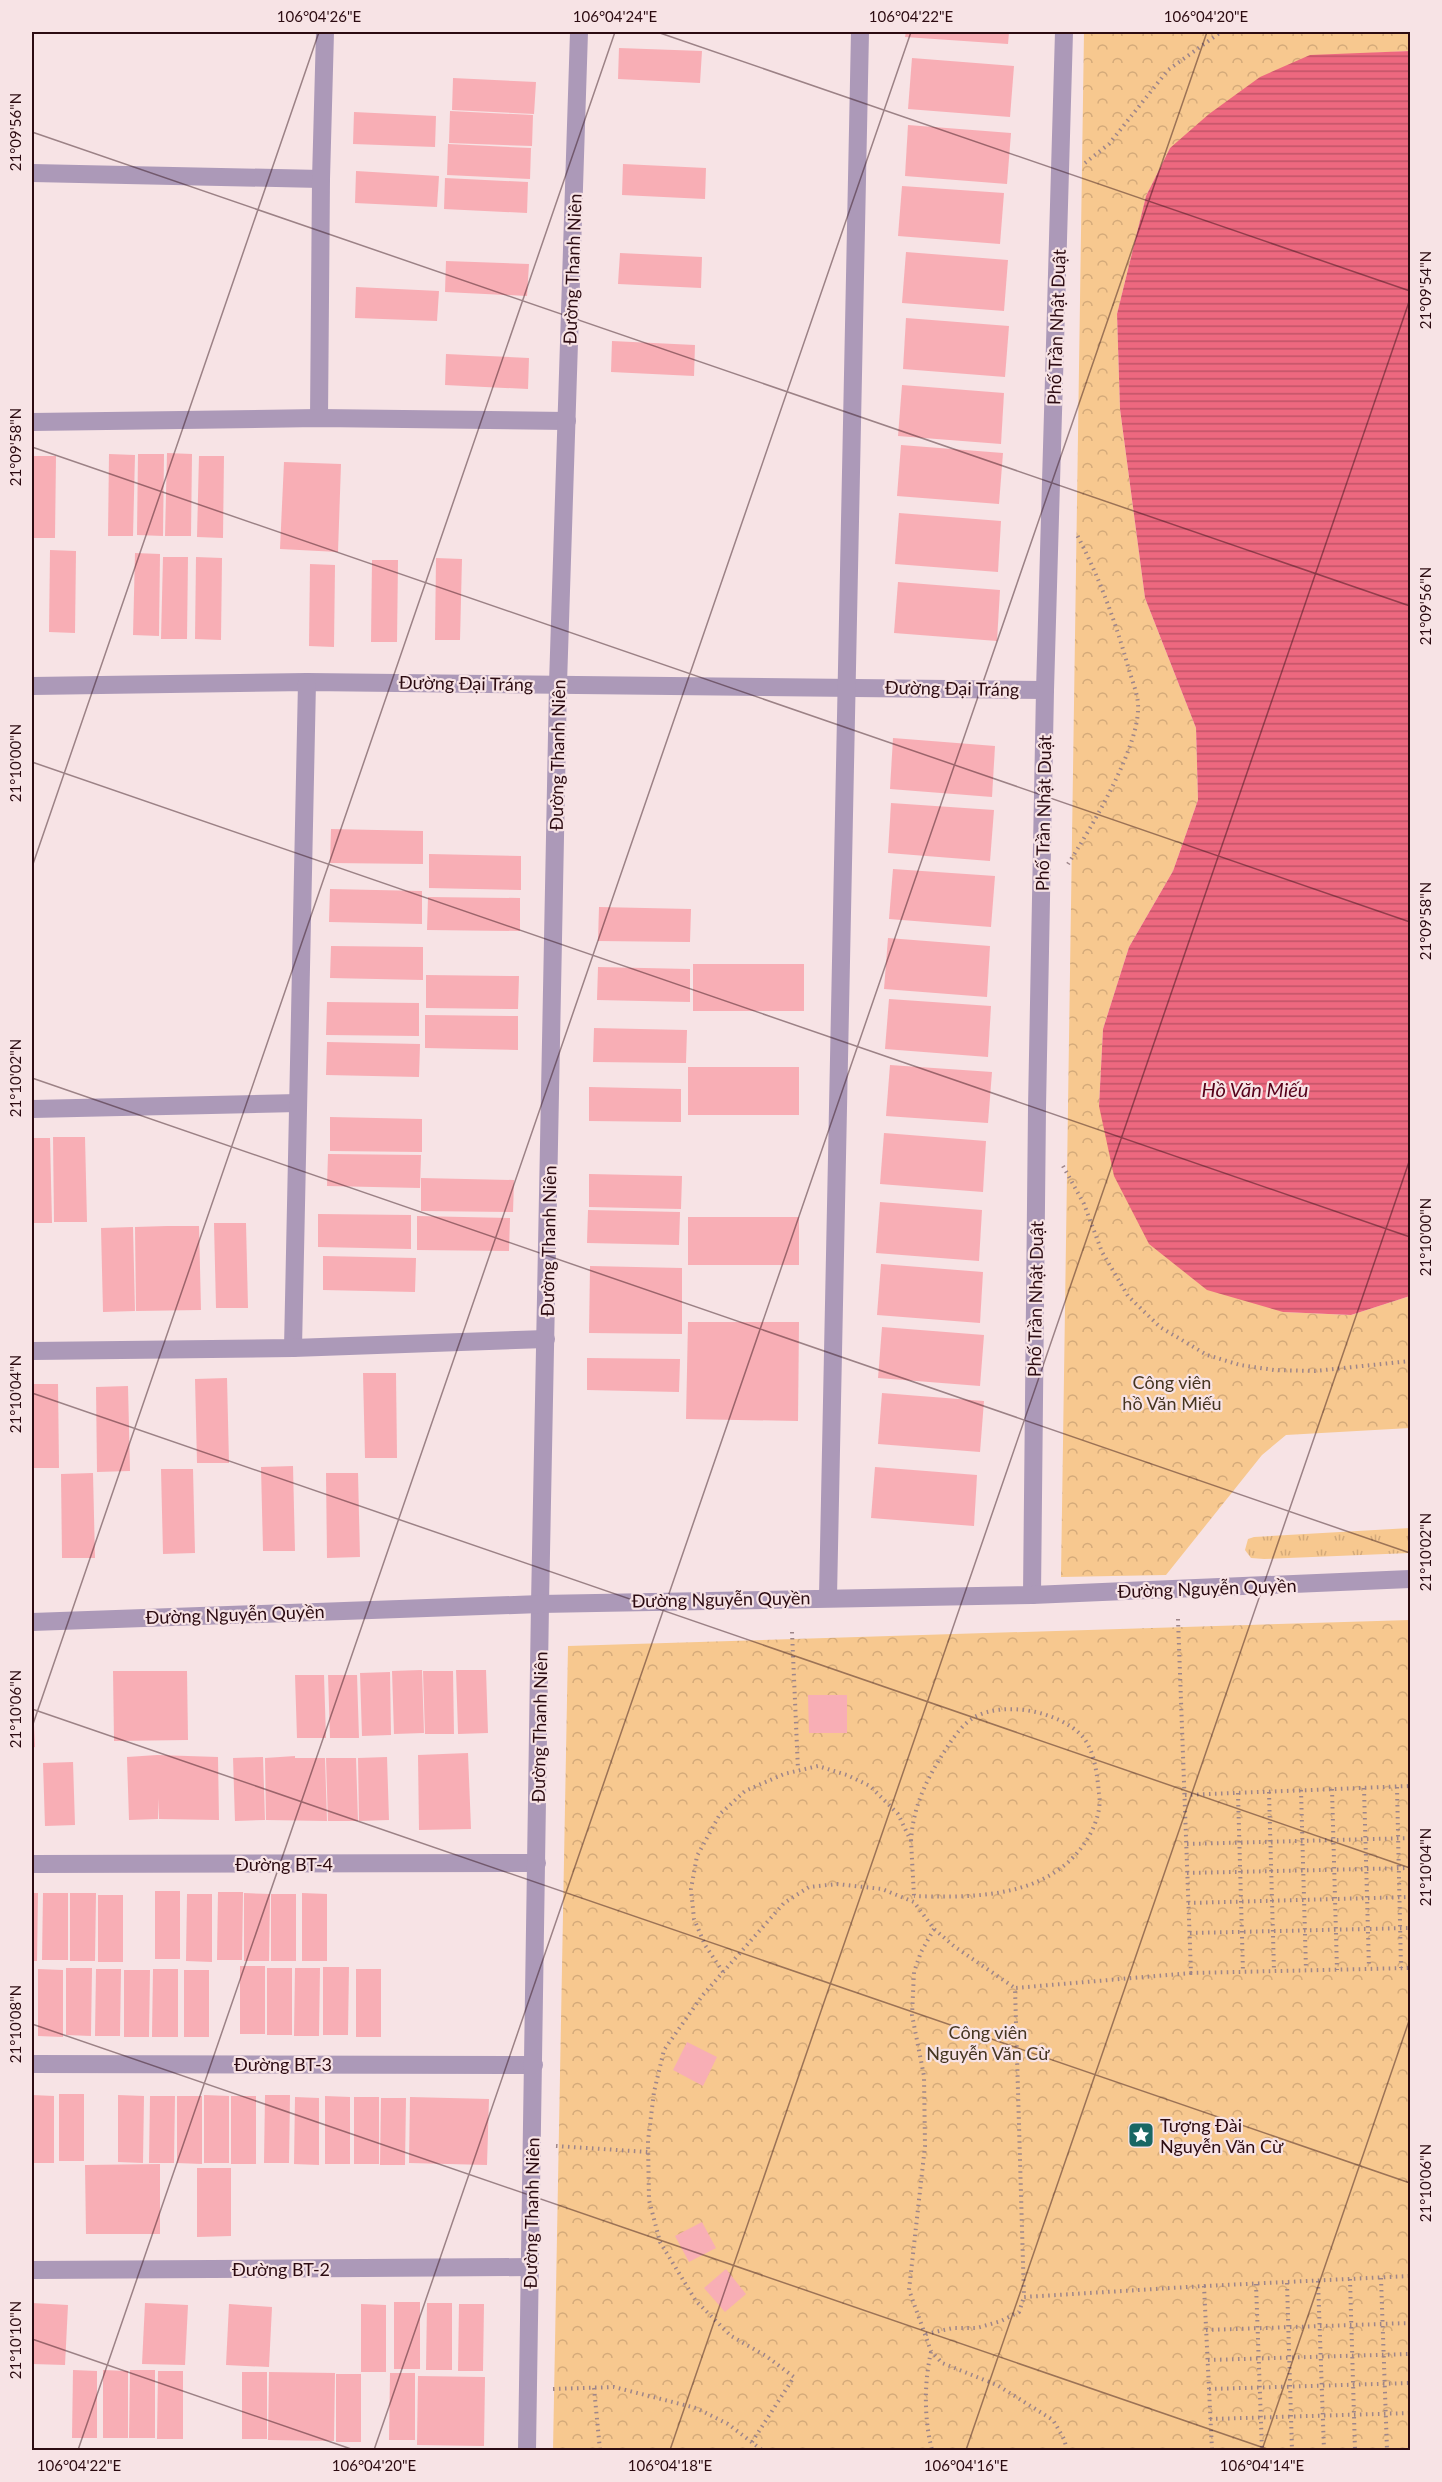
<svg xmlns="http://www.w3.org/2000/svg" width="1442" height="2482" viewBox="0 0 1442 2482" font-family="Lato,sans-serif">
<defs>
<pattern id="grass-tufts" width="24" height="20" patternUnits="userSpaceOnUse" patternTransform="scale(1.5)"><rect width="24" height="20" fill="#f7c88f"/><path d="M3 7l-1-3M5 7V3M7 7l1-3M15 17l-1-3M17 17v-4M19 17l1-3" fill="none" stroke="#d4aa7a"/></pattern>
<pattern id="park-crowns" width="20" height="18" patternUnits="userSpaceOnUse" patternTransform="scale(1.5)"><rect width="20" height="18" fill="#f7c88f"/><path d="M2 6a3 3 0 1 1 6 0M12 15a3 3 0 1 1 6 0" fill="none" stroke="#d4aa7a"/></pattern>
<pattern id="water-rules" width="6" height="5" patternUnits="userSpaceOnUse" patternTransform="scale(1.5)"><rect width="6" height="5" fill="#ed687f"/><path d="M0 2.5h6" fill="none" stroke="#c05467"/></pattern>
</defs>
<rect width="100%" height="100%" fill="#f7e3e5"/>
<path fill="url(#grass-tufts)" d="M1410,1528V1553L1264,1559L1251,1558L1245,1550L1248,1539L1254,1537Z"/>
<g fill="url(#park-crowns)">
<path d="M1084,32H1410V51L1372,53L1170,148L1146,196L1117,314L1120,409L1145,598L1196,728L1198,800L1173,871L1129,947L1103,1029L1099,1106L1283,1312L1351,1315L1410,1296V1428L1286,1435L1262,1455L1166,1575L1061,1577Z"/>
<path d="M1410,1620V2450H553L568,1646Z"/>
</g>
<path fill="url(#water-rules)" d="M1410,51V1296L1351,1315L1283,1312L1207,1290L1149,1244L1114,1176L1099,1106L1103,1029L1129,947L1173,871L1198,800L1196,728L1145,598L1120,409L1117,314L1146,196L1170,148L1209,114L1260,77L1310,55Z"/>
<g fill="#f8aeb5">
<path d="M906,32H1009L1008,44L905,37Z"/>
<path d="M619,48L702,51L700,83L618,79Z"/>
<path d="M912,58L1014,66L1010,117L908,109Z"/>
<path d="M453,78L536,82L534,114L452,110Z"/>
<path d="M450,111L533,115L532,146L449,143Z"/>
<path d="M354,112L436,116L435,147L353,144Z"/>
<path d="M908,125L1011,133L1007,184L905,176Z"/>
<path d="M448,144L531,148L530,179L447,175Z"/>
<path d="M623,164L706,168L705,199L622,195Z"/>
<path d="M356,171L439,176L437,207L355,203Z"/>
<path d="M445,178L528,182L527,213L444,209Z"/>
<path d="M902,186L1004,193L1000,244L898,236Z"/>
<path d="M906,252L1008,260L1004,311L902,303Z"/>
<path d="M620,253L702,257L701,288L618,284Z"/>
<path d="M446,261L529,264L527,296L445,292Z"/>
<path d="M356,287L439,291L437,321L355,318Z"/>
<path d="M906,318L1009,326L1005,377L903,369Z"/>
<path d="M612,341L695,345L694,376L611,372Z"/>
<path d="M446,354L529,358L528,389L445,385Z"/>
<path d="M902,385L1004,393L1001,444L898,436Z"/>
<path d="M901,445L1003,453L999,504L897,496Z"/>
<path d="M167,453L192,454L191,536H165Z"/>
<path d="M109,454L135,455L133,536H108Z"/>
<path d="M138,454H164L163,536L137,535Z"/>
<path d="M32,456H56L55,538H32Z"/>
<path d="M199,456H224L223,538L197,537Z"/>
<path d="M284,462L341,464L338,552L280,549Z"/>
<path d="M899,513L1001,521L998,572L895,564Z"/>
<path d="M50,550L76,551L75,633L49,632Z"/>
<path d="M135,553L160,554L159,636L133,635Z"/>
<path d="M163,557H188L187,639H161Z"/>
<path d="M196,557L222,558L221,640L195,639Z"/>
<path d="M436,558L462,559L460,640H435Z"/>
<path d="M372,560H398L397,642H371Z"/>
<path d="M310,564L335,565L334,647L309,646Z"/>
<path d="M898,582L1000,590L997,641L894,633Z"/>
<path d="M893,738L995,746L992,797L890,789Z"/>
<path d="M891,803L994,810L990,861L888,853Z"/>
<path d="M331,829L423,831V864L330,863Z"/>
<path d="M429,854L521,856V890L429,888Z"/>
<path d="M893,869L995,876L991,927L889,919Z"/>
<path d="M330,889L422,891V924L329,922Z"/>
<path d="M428,897L520,898V931L427,930Z"/>
<path d="M599,907L691,909L690,942L598,941Z"/>
<path d="M888,938L990,946L987,997L884,989Z"/>
<path d="M331,946L423,947V980L330,978Z"/>
<rect x="693" y="964" width="111" height="47"/>
<path d="M598,967L690,969V1002L597,1000Z"/>
<path d="M426,975L519,976L518,1009L426,1008Z"/>
<path d="M889,999L991,1006L988,1057L885,1049Z"/>
<path d="M327,1002L419,1003V1036L326,1035Z"/>
<path d="M425,1015L518,1016V1050L425,1048Z"/>
<path d="M594,1028L687,1030L686,1063L593,1062Z"/>
<path d="M327,1042L420,1044L419,1077L326,1075Z"/>
<path d="M890,1065L992,1072L988,1123L886,1116Z"/>
<rect x="688" y="1067" width="111" height="48"/>
<path d="M589,1087L681,1089V1122L589,1121Z"/>
<path d="M330,1117L422,1119V1152L330,1151Z"/>
<path d="M884,1133L986,1141L983,1192L880,1184Z"/>
<path d="M53,1137H85L87,1222H54Z"/>
<path d="M32,1138H50L52,1223H32Z"/>
<path d="M328,1154L421,1155L420,1188L327,1186Z"/>
<path d="M589,1174L682,1176L681,1209L589,1207Z"/>
<path d="M421,1178L514,1180L513,1212L421,1211Z"/>
<path d="M880,1202L982,1210L979,1261L876,1253Z"/>
<path d="M588,1210L680,1212L679,1245L587,1243Z"/>
<path d="M318,1214L411,1215V1249L318,1247Z"/>
<path d="M417,1216L510,1218L509,1251L417,1250Z"/>
<rect x="688" y="1217" width="111" height="48"/>
<path d="M214,1223H246L248,1308H216Z"/>
<path d="M167,1226H199L201,1310L136,1311L135,1227Z"/>
<path d="M133,1227L135,1311L103,1312L101,1228Z"/>
<path d="M323,1256L416,1258L415,1292L323,1290Z"/>
<path d="M881,1264L983,1272L980,1323L877,1315Z"/>
<path d="M590,1266L682,1268V1334L589,1333Z"/>
<path d="M688,1322H799L798,1421L686,1419Z"/>
<path d="M882,1327L984,1335L980,1386L878,1378Z"/>
<path d="M587,1358L680,1359L679,1392L587,1390Z"/>
<path d="M363,1373H396L397,1458H365Z"/>
<path d="M227,1378L229,1463H197L195,1379Z"/>
<path d="M32,1384H58L59,1468H32Z"/>
<path d="M128,1386L130,1471L97,1472L96,1387Z"/>
<path d="M882,1393L984,1401L980,1452L878,1444Z"/>
<path d="M293,1466L295,1551H263L261,1467Z"/>
<path d="M875,1467L977,1475L974,1526L871,1518Z"/>
<path d="M161,1469H193L195,1553L163,1554Z"/>
<path d="M93,1473L95,1558H62L61,1474Z"/>
<path d="M326,1473H358L360,1557L327,1558Z"/>
<path d="M422,1670L424,1733L394,1734L392,1671Z"/>
<path d="M456,1670H486L488,1733L458,1734Z"/>
<path d="M113,1671H187L188,1740L114,1741Z"/>
<path d="M423,1671H453L454,1734H425Z"/>
<path d="M390,1672L391,1735L362,1736L360,1673Z"/>
<path d="M295,1675H324L326,1738H297Z"/>
<path d="M328,1675H357L359,1738H330Z"/>
<path d="M808,1695H847V1733H809Z"/>
<path d="M32,1705H33L35,1747L32,1748Z"/>
<path d="M468,1753L471,1829L419,1830L418,1755Z"/>
<path d="M157,1755L218,1757L219,1820L159,1819L158,1798V1819L129,1820L127,1757Z"/>
<path d="M295,1756V1758H325L327,1821L266,1820L265,1758Z"/>
<path d="M263,1757L265,1820L235,1821L233,1758Z"/>
<path d="M387,1757L389,1820L359,1821L358,1758Z"/>
<path d="M326,1758H356L358,1821H328Z"/>
<path d="M73,1762L75,1825L45,1826L43,1763Z"/>
<rect x="155" y="1891" width="25" height="68"/>
<path d="M218,1892H243L242,1960H217Z"/>
<path d="M32,1893H38L37,1961H32Z"/>
<path d="M43,1893H68V1960H42Z"/>
<path d="M70,1893H96L95,1961H70Z"/>
<path d="M244,1893L270,1894L269,1961H244Z"/>
<path d="M302,1893L327,1894V1961H302Z"/>
<path d="M187,1894H212V1962L186,1961Z"/>
<rect x="271" y="1894" width="25" height="67"/>
<rect x="98" y="1895" width="25" height="67"/>
<rect x="240" y="1966" width="25" height="68"/>
<path d="M323,1967H349L348,2035H323Z"/>
<path d="M66,1968H92L91,2036L66,2035Z"/>
<rect x="267" y="1968" width="25" height="67"/>
<path d="M295,1968H320L319,2036H294Z"/>
<path d="M38,1969L63,1970V2037L38,2036Z"/>
<path d="M96,1969H121L120,2036H95Z"/>
<path d="M153,1969H178V2037H152Z"/>
<rect x="356" y="1969" width="25" height="68"/>
<path d="M124,1970H150L149,2037H124Z"/>
<rect x="184" y="1970" width="25" height="67"/>
<path d="M687,2042L717,2057L703,2086L673,2070Z"/>
<rect x="59" y="2094" width="25" height="67"/>
<path d="M32,2095L54,2096V2163H32Z"/>
<path d="M118,2095L144,2096L143,2163L118,2162Z"/>
<path d="M204,2095L229,2096V2163H204Z"/>
<path d="M265,2095H290L289,2163H264Z"/>
<path d="M150,2096H175L174,2163H149Z"/>
<path d="M177,2096H202V2164L177,2163Z"/>
<rect x="231" y="2096" width="25" height="68"/>
<path d="M325,2096L350,2097V2164H325Z"/>
<path d="M295,2097L319,2098V2165L294,2164Z"/>
<rect x="354" y="2097" width="25" height="67"/>
<path d="M410,2097L489,2099L487,2165L409,2163Z"/>
<path d="M381,2098H406L405,2165H380Z"/>
<path d="M160,2164V2234H86L85,2165Z"/>
<path d="M197,2168H231V2236L197,2237Z"/>
<path d="M702,2222L716,2248L689,2262L675,2236Z"/>
<path d="M726,2269L746,2294L725,2312L704,2288Z"/>
<rect x="394" y="2302" width="26" height="67"/>
<path d="M32,2303L68,2305L65,2365L32,2364Z"/>
<path d="M145,2303L188,2305L185,2365L142,2364Z"/>
<path d="M427,2303H452V2370H426Z"/>
<path d="M229,2304L272,2307L269,2367L226,2365Z"/>
<path d="M361,2304L386,2305V2372H361Z"/>
<path d="M459,2304H484L483,2371H458Z"/>
<path d="M73,2370L97,2371V2438H72Z"/>
<path d="M103,2370L128,2371V2438H103Z"/>
<path d="M130,2370H155V2438H129Z"/>
<path d="M158,2371H183V2439H157Z"/>
<rect x="242" y="2372" width="25" height="67"/>
<path d="M269,2372L335,2373L334,2441L268,2440Z"/>
<path d="M390,2373H415V2440H389Z"/>
<rect x="336" y="2374" width="25" height="68"/>
<path d="M418,2376L485,2377L484,2446L417,2445Z"/>
</g>
<g fill="none" stroke-linecap="round" stroke-linejoin="round">
<g stroke="#9e8589" stroke-width="4" stroke-dasharray="1.5 4.5" stroke-linecap="butt">
<path d="M1085,163L1109,144L1168,70L1221,32"/>
<path d="M1068,864C1090,830 1137,751 1138,710C1139,697 1133,683 1129,670C1116,623 1099,576 1076,533"/>
<path d="M1063,1166L1084,1204L1102,1252L1128,1296L1160,1327L1207,1355L1240,1365L1274,1370L1315,1371L1410,1361"/>
<path d="M1178,1619L1191,1973L1410,1968"/>
<path d="M792,1632L798,1770"/>
<path d="M1397,1787L1401,1968"/>
<path d="M1364,1788L1369,1968"/>
<path d="M1332,1789L1337,1970"/>
<path d="M1301,1790L1306,1970"/>
<path d="M1269,1792L1274,1971"/>
<path d="M1238,1793L1243,1972"/>
<path d="M1185,1795L1410,1786"/>
<path d="M911,1841C913,1806 927,1778 946,1749C953,1738 962,1725 973,1718C1003,1700 1060,1711 1083,1737C1095,1752 1097,1775 1099,1793C1102,1810 1094,1830 1084,1844C1047,1898 973,1898 914,1896"/>
<path d="M1187,1844L1410,1838"/>
<path d="M1187,1873L1410,1868"/>
<path d="M1188,1903L1410,1897"/>
<path d="M934,1929L921,1952L914,1972L912,2015L924,2076L925,2146L909,2290L931,2351L942,2363L997,2385L1053,2420L1064,2439L1067,2450"/>
<path d="M1190,1933L1410,1928"/>
<path d="M723,1972L705,1945L694,1919L691,1889L697,1856L720,1814L745,1791L784,1774L818,1766L847,1775L870,1786L898,1814L911,1841L914,1896"/>
<path d="M1191,1973L1015,1988L1024,2297L1204,2286L1212,2450"/>
<path d="M556,2146L648,2152"/>
<path d="M1381,2278L1387,2450"/>
<path d="M1350,2279L1355,2450"/>
<path d="M1318,2281L1324,2450"/>
<path d="M1287,2283L1292,2450"/>
<path d="M1256,2284L1262,2450"/>
<path d="M1204,2286L1410,2276"/>
<path d="M1206,2330L1410,2323"/>
<path d="M926,2334L953,2328H977L1001,2321L1019,2312L1024,2297"/>
<path d="M931,2352C924,2383 924,2419 932,2450"/>
<path d="M1208,2360L1410,2354"/>
<path d="M594,2388L600,2450"/>
<path d="M553,2389L614,2387L696,2408L728,2424L762,2450"/>
<path d="M1209,2389L1410,2383"/>
<path d="M1210,2419L1410,2413"/>
<path d="M752,2442L794,2377L766,2356L731,2336L696,2301L660,2242L649,2200L648,2141L654,2092L664,2050L702,1996L784,1903L809,1887L837,1884L882,1889L914,1902L934,1929L955,1947L1015,1988"/>
</g>
<g stroke="#ac99b8" stroke-width="18">
<path d="M32,173L321,179"/>
<path d="M319,418L321,179L325,32"/>
<path d="M32,422L319,418L567,421"/>
<path d="M32,686L307,682L1045,690"/>
<path d="M32,1109L298,1103"/>
<path d="M293,1348L307,682"/>
<path d="M32,1351L293,1348L546,1339"/>
<path d="M1032,1595L1037,1108L1045,690L1064,32"/>
<path d="M828,1597L860,32"/>
<path d="M32,1864L537,1863"/>
<path d="M32,2064L534,2065"/>
<path d="M32,2270L530,2267"/>
<path d="M527,2450L540,1604L558,684L579,32"/>
</g>
<path stroke="#ac99b8" stroke-width="18" d="M32,1622L540,1604L1032,1595L1410,1579"/>
</g>
<path fill="none" stroke="#2c0b11" stroke-width="1.5" stroke-opacity="0.45" d="M657,32L1410,291M32,132L1410,606M32,447L1410,922M32,762L1410,1237M32,867L319,32M32,1078L1410,1553M32,1393L1410,1868M32,1709L1410,2183M32,1727L615,32M32,2024L1270,2450M32,2339L354,2450M78,2450L911,32M374,2450L1207,32M670,2450L1410,299M966,2450L1410,1159M1262,2450L1410,2018"/>
<defs>
<symbol id="sight-square" viewBox="-11 -11 22 22"><rect x="-9" y="-9" width="18" height="18" rx="4" fill="#196764" stroke="#f7e3e5"/><path d="M0-6L1.8-2.2L6-1.7L2.9 1.2L3.7 5.4L0 3.3L-3.7 5.4L-2.9 1.2L-6-1.7L-1.8-2.2Z" fill="#fff"/></symbol>
</defs>
<g fill-rule="evenodd">
<use href="#sight-square" x="1126" y="2120" width="30" height="30"/>
</g>
<g text-anchor="middle" dominant-baseline="central" stroke-width="4.5" stroke-linejoin="round" paint-order="stroke">
<g font-size="18" fill="#2c0b11" stroke="#f7e3e5">
<text transform="translate(572 269) rotate(-88)">Đường Thanh Niên</text>
<text transform="translate(1056 327) rotate(-88)">Phố Trần Nhật Duật</text>
<text transform="translate(466 683) rotate(1)">Đường Đại Tráng</text>
<text transform="translate(952 688) rotate(1)">Đường Đại Tráng</text>
<text transform="translate(557 755) rotate(-89)">Đường Thanh Niên</text>
<text transform="translate(1043 813) rotate(-89)">Phố Trần Nhật Duật</text>
<text transform="translate(548 1241) rotate(-89)">Đường Thanh Niên</text>
<text transform="translate(1035 1299) rotate(-89)">Phố Trần Nhật Duật</text>
<text transform="translate(1207 1588) rotate(-2)">Đường Nguyễn Quyền</text>
<text transform="translate(721 1599) rotate(-1)">Đường Nguyễn Quyền</text>
<text transform="translate(235 1614) rotate(-2)">Đường Nguyễn Quyền</text>
<text transform="translate(539 1727) rotate(-89)">Đường Thanh Niên</text>
<text x="284" y="1864">Đường BT-4</text>
<text x="283" y="2064">Đường BT-3</text>
<text transform="translate(531 2213) rotate(-89)">Đường Thanh Niên</text>
<text x="281" y="2269">Đường BT-2</text>
</g>
<g font-size="18" fill="#453521" stroke="#f7e3e5">
<text x="1172" y="1382">Công viên<tspan x="1172" dy="21">hồ Văn Miếu</tspan></text>
<text x="988" y="2032">Công viên<tspan x="988" dy="21">Nguyễn Văn Cừ</tspan></text>
</g>
<g font-size="18" fill="#2c0b11" stroke="#f7e3e5" text-anchor="start">
<text x="1160" y="2125">Tượng Đài<tspan x="1160" dy="21">Nguyễn Văn Cừ</tspan></text>
</g>
<g font-size="20" font-style="italic" fill="#540019" stroke="#f7e3e5">
<text x="1255" y="1089">Hồ Văn Miếu</text>
</g>
</g>
<rect width="1442" height="2482" fill="none" stroke="#f7e3e5" stroke-width="66"/>
<rect x="33" y="33" width="1376" height="2416" fill="none" stroke="#2c0b11" stroke-width="2"/>
<g font-size="15" text-anchor="middle" fill="#2c0b11">
<text x="319" y="22">106°04'26"E</text>
<text x="615" y="22">106°04'24"E</text>
<text x="911" y="22">106°04'22"E</text>
<text x="1206" y="22">106°04'20"E</text>
<text transform="translate(16 132) rotate(-90)" y="5">21°09'56"N</text>
<text transform="translate(1426 290) rotate(-90)" y="5">21°09'54"N</text>
<text transform="translate(16 447) rotate(-90)" y="5">21°09'58"N</text>
<text transform="translate(1426 606) rotate(-90)" y="5">21°09'56"N</text>
<text transform="translate(16 763) rotate(-90)" y="5">21°10'00"N</text>
<text transform="translate(1426 921) rotate(-90)" y="5">21°09'58"N</text>
<text transform="translate(16 1078) rotate(-90)" y="5">21°10'02"N</text>
<text transform="translate(1426 1237) rotate(-90)" y="5">21°10'00"N</text>
<text transform="translate(16 1394) rotate(-90)" y="5">21°10'04"N</text>
<text transform="translate(1426 1552) rotate(-90)" y="5">21°10'02"N</text>
<text transform="translate(16 1709) rotate(-90)" y="5">21°10'06"N</text>
<text transform="translate(1426 1867) rotate(-90)" y="5">21°10'04"N</text>
<text transform="translate(16 2024) rotate(-90)" y="5">21°10'08"N</text>
<text transform="translate(1426 2183) rotate(-90)" y="5">21°10'06"N</text>
<text transform="translate(16 2340) rotate(-90)" y="5">21°10'10"N</text>
<text x="79" y="2471">106°04'22"E</text>
<text x="374" y="2471">106°04'20"E</text>
<text x="670" y="2471">106°04'18"E</text>
<text x="966" y="2471">106°04'16"E</text>
<text x="1262" y="2471">106°04'14"E</text>
</g>
</svg>
